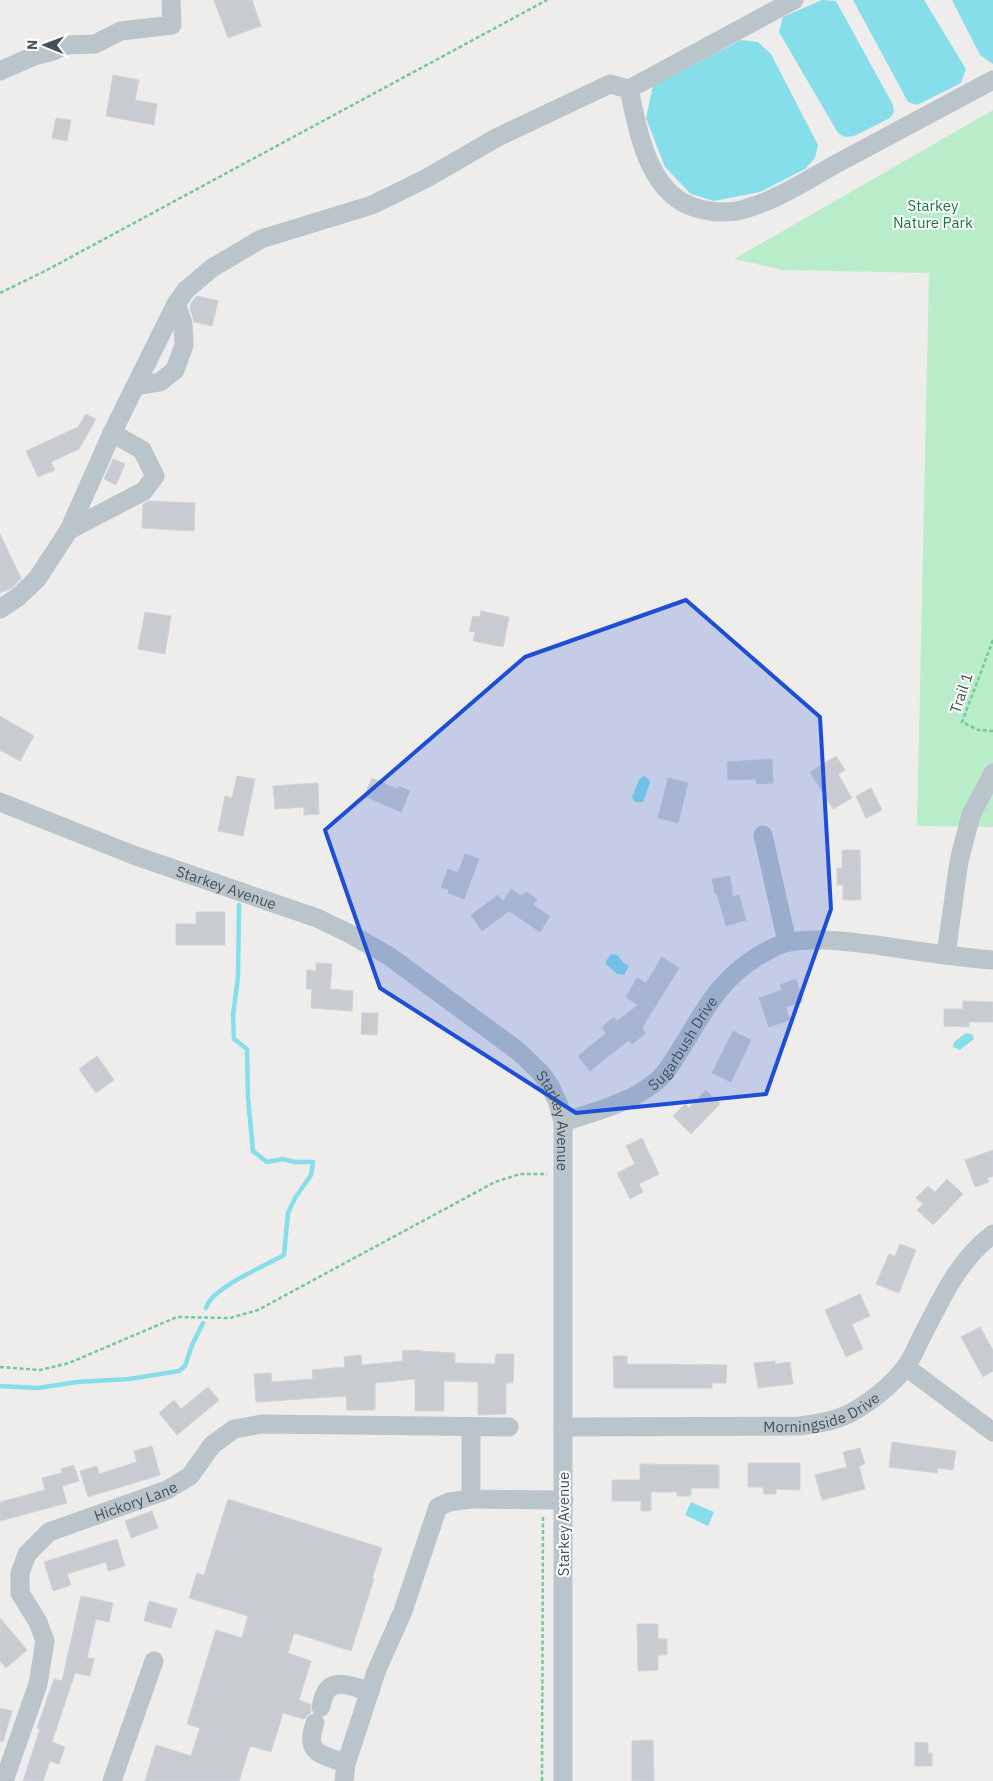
<svg xmlns="http://www.w3.org/2000/svg" width="993" height="1781" viewBox="0 0 993 1781" font-family="'IBM Plex Sans',sans-serif">
<rect width="100%" height="100%" fill="#efecec"/>
<path fill="#b9edc9" d="M993,110V827L917,826L929,273L783,270L734,259Z"/>
<g fill="#86deea">
<path d="M822,0L836,1L893,105L894,112L890,118L854,136L845,137L838,133L779,32L783,17Z"/>
<path d="M853,0H924L966,69L961,83L917,105L908,102Z"/>
<path d="M952,0H993V64L980,55Z"/>
<path d="M741,40L758,42L771,54L818,145L815,158L805,169L760,192L714,201L691,194L665,167L646,118L653,86Z"/>
<path d="M643,776L649,779L650,783L643,802H635L632,797L639,780Z"/>
<path d="M611,954L617,955L624,963L629,966L624,975L617,974L606,964V961Z"/>
<path d="M966,1033L972,1034L974,1039L960,1050L953,1047L954,1042Z"/>
<path d="M691,1502L714,1512L708,1526L685,1515Z"/>
</g>
<g fill="none" stroke-linecap="round" stroke-linejoin="round">
<g stroke="#86deea" stroke-width="4.5">
<path d="M206,1308C211,1288 265,1266 284,1255L288,1213L295,1198L311,1175L313,1162H295L283,1159L267,1162L253,1151L248,1098L247,1049L234,1039L233,1015L238,977L239,905"/>
<path d="M0,1386L38,1388L77,1382L129,1379L179,1371L185,1366L192,1345L203,1323"/>
</g>
</g>
<g fill="#c8ccd1" stroke="#d0d3d8">
<path d="M214,0H252L261,26L228,38Z"/>
<path d="M113,75L139,80L135,100L157,104L154,125L106,116Z"/>
<path d="M56,118L71,120L67,141L52,138Z"/>
<path d="M197,296L218,301L212,326L194,322L190,308L191,303Z"/>
<path d="M86,414L96,419L79,449L51,462L55,470L38,477L26,451L78,427Z"/>
<path d="M113,459L125,464L116,485L104,479Z"/>
<path d="M149,501L195,503L194,531L142,528L143,504Z"/>
<path d="M0,534L21,578L12,588L0,593Z"/>
<path d="M481,611L509,617L503,647L473,641L475,632L469,631L473,616L480,617Z"/>
<path d="M145,612L171,616L165,654L138,649Z"/>
<path d="M0,716L34,736L20,761L0,750Z"/>
<path d="M836,756L845,770L838,774L852,798L833,809L810,772Z"/>
<path d="M772,759L773,783L756,784V779L728,780L727,762Z"/>
<path d="M237,776L255,779L243,836L218,831L225,796L232,798Z"/>
<path d="M372,778L397,789L399,786L410,791L401,812L364,796Z"/>
<path d="M668,778L688,783L678,823L658,818Z"/>
<path d="M318,783L319,814L304,815V807L275,809L273,786Z"/>
<path d="M871,788L882,810L866,818L856,796Z"/>
<path d="M842,850H860L861,900H843V885H837V868H842Z"/>
<path d="M465,854L479,859L464,899L448,893L449,890L441,887L448,869L458,873Z"/>
<path d="M730,876L733,897L739,895L746,920L726,926L717,894H715L712,879Z"/>
<path d="M511,889L521,896L526,892L537,899L533,905L550,916L540,932L509,911L482,931L471,915L498,895L503,901Z"/>
<path d="M196,912H225V945H176V924H196Z"/>
<path d="M662,957L679,968L642,1028L646,1033L632,1044L629,1040L590,1071L578,1056L606,1033L602,1027L614,1017L617,1021L638,1005L626,997L637,978L646,983Z"/>
<path d="M316,963L332,964L330,989L353,991L352,1011L311,1008L312,989H306L307,970L316,971Z"/>
<path d="M796,979L803,1002L786,1007L790,1020L769,1027L759,998L782,990L780,985Z"/>
<path d="M963,1001L993,1002V1022H969V1027L944,1026V1009H963Z"/>
<path d="M362,1013H378L377,1035L361,1034Z"/>
<path d="M733,1031L751,1040L731,1082L712,1073Z"/>
<path d="M97,1056L114,1080L96,1093L79,1069Z"/>
<path d="M706,1090L720,1104L691,1134L673,1116L685,1104L689,1108Z"/>
<path d="M642,1138L659,1174L639,1184L643,1192L630,1199L617,1173L635,1164L626,1146Z"/>
<path d="M993,1150V1176L987,1178L989,1182L975,1187L965,1160Z"/>
<path d="M947,1179L963,1194L933,1225L917,1210L923,1204L916,1198L928,1186L935,1192Z"/>
<path d="M900,1244L916,1250L899,1293L876,1284L889,1254L895,1256Z"/>
<path d="M860,1294L870,1316L852,1324L863,1349L846,1357L825,1310Z"/>
<path d="M980,1327L993,1350V1371L983,1377L961,1337Z"/>
<path d="M419,1350V1351L455,1353V1363L495,1364L496,1354H514L513,1383H506V1414L478,1415V1382L444,1381V1411H415V1379L375,1383V1410H347L346,1396L256,1402L254,1374L271,1373L272,1382L313,1379L312,1370L345,1367L344,1357L361,1355L362,1365L403,1361L402,1351Z"/>
<path d="M613,1356H627V1364L727,1365L726,1383H712V1388H614Z"/>
<path d="M775,1361V1364L790,1362L793,1384L758,1388L754,1363Z"/>
<path d="M208,1387L219,1400L177,1435L159,1413L174,1400L181,1409Z"/>
<path d="M892,1442L956,1451L953,1470L938,1468L937,1473L889,1467Z"/>
<path d="M152,1446L160,1475L88,1497L80,1471L97,1466L99,1474L137,1462L134,1451Z"/>
<path d="M860,1448L865,1464L859,1466L865,1489L822,1500L815,1475L847,1467L843,1452Z"/>
<path d="M748,1463H800V1490L776,1489V1494H764L763,1487H748Z"/>
<path d="M640,1464L719,1465V1488H691V1496H677V1492H651V1511H641V1501H612V1480H640Z"/>
<path d="M74,1465L79,1481L62,1486L67,1503L0,1521V1502L45,1490L42,1478L62,1473L61,1469Z"/>
<path d="M228,1499L382,1548L372,1579H374L351,1651L294,1633L288,1653L311,1661L299,1700L310,1704L311,1712L304,1719L283,1713L271,1752L250,1746L239,1781H145L156,1745L191,1756L200,1728L187,1724L216,1630L242,1638L248,1616L189,1598L197,1573L204,1575Z"/>
<path d="M152,1511L158,1528L131,1538L125,1521Z"/>
<path d="M117,1539L125,1566L108,1571L106,1562L67,1574L71,1585L53,1591L44,1562Z"/>
<path d="M81,1596L113,1603L109,1622L96,1619L87,1658L94,1659L90,1676L75,1673L52,1742L65,1747L59,1764L50,1761L43,1781H23L40,1729L37,1728L54,1679L62,1681Z"/>
<path d="M149,1601L177,1609L171,1628L144,1621Z"/>
<path d="M0,1618L27,1650L6,1668L0,1661Z"/>
<path d="M637,1624H658V1639H667V1655H658V1670L638,1671Z"/>
<path d="M0,1708L12,1711L3,1742L0,1741Z"/>
<path d="M653,1740L654,1781H632V1741Z"/>
<path d="M915,1742L928,1743V1753H932V1766H915Z"/>
</g>
<g fill="none" stroke-linecap="round" stroke-linejoin="round">
<g stroke="#72ca97" stroke-width="2.5" stroke-dasharray="4 2.5" stroke-linecap="butt">
<path d="M0,293L47,270L547,0"/>
<path d="M993,640L962,722L978,730L993,731"/>
<path d="M0,1367L40,1370L69,1363L177,1317L230,1318L258,1310L495,1182L520,1174H547"/>
<path d="M542,1781L543,1516"/>
</g>
<g stroke="#bac5cb" stroke-width="19">
<path d="M0,71L34,56L53,51L66,45L95,44L121,31L172,25L171,0"/>
<path d="M629,89C637,127 646,181 682,202C700,212 726,215 745,209C777,200 807,180 836,164C889,136 941,108 993,80"/>
<path d="M136,386L160,382L175,370L184,345L183,323L176,304"/>
<path d="M69,530L144,491L155,476L142,450L112,433"/>
<path d="M0,609L18,597L37,579L69,530L112,433L176,304L186,290L212,268L261,239L372,205L427,178L496,138L610,84L629,89L794,0"/>
<path id="s1" d="M0,802L136,856L317,918L350,934L389,956L518,1051L541,1073L550,1086L558,1103L563,1122V1781"/>
<path d="M763,835L787,942"/>
<path d="M946,955L959,861L971,815L993,773"/>
<path id="s2" d="M563,1122C597,1111 632,1103 659,1079C670,1069 677,1054 685,1042C706,1007 722,978 758,956C767,951 778,944 789,942C818,937 847,942 876,945C915,951 954,957 993,960"/>
<path d="M906,1367L993,1432"/>
<path d="M471,1427V1499L564,1500"/>
<path id="s3" d="M563,1427L800,1426C815,1424 830,1422 844,1416C865,1407 894,1384 906,1366C913,1357 917,1346 922,1336C943,1296 957,1262 993,1234"/>
<path d="M321,1707C322,1702 323,1696 326,1692C335,1677 358,1688 370,1692"/>
<path d="M315,1723C304,1755 321,1753 346,1764"/>
<path id="s4" d="M4,1781L38,1684L45,1641L38,1622L20,1593V1573L27,1554L49,1532L167,1490L190,1476L212,1445L234,1429L262,1424L509,1427"/>
<path d="M112,1781L154,1661"/>
<path d="M344,1781L346,1764L376,1672L403,1611L438,1507L449,1502L471,1499"/>
</g>
</g>
<path fill="#1d4ed8" fill-opacity="0.2" stroke="#1d4ed8" stroke-width="4" stroke-linejoin="round" d="M686,600L820,717L831,909L766,1094L576,1113L380,988L325,830L525,657Z"/>
<g text-anchor="middle" dominant-baseline="central" stroke-width="4" stroke-linejoin="round" paint-order="stroke">
<g font-size="15" fill="#17783f" stroke="#fff">
<text x="933" y="205">Starkey<tspan x="933" dy="17">Nature Park</tspan></text>
</g>
<g font-size="15" fill="#445159" stroke="#fff">
<text transform="translate(961 693) rotate(-71)">Trail 1</text>
<text stroke="none"><textPath href="#s1" startOffset="242">Starkey Avenue</textPath></text>
<text stroke="none"><textPath href="#s2" startOffset="149">Sugarbush Drive</textPath></text>
<text stroke="none"><textPath href="#s1" startOffset="662">Starkey Avenue</textPath></text>
<text stroke="none"><textPath href="#s3" startOffset="261">Morningside Drive</textPath></text>
<text stroke="none"><textPath href="#s4" startOffset="364">Hickory Lane</textPath></text>
<text transform="translate(563 1524) rotate(-90)">Starkey Avenue</text>
</g>
</g>
<g transform="translate(45 45) rotate(271)" stroke="#ffffff" stroke-width="4" paint-order="stroke">
<path d="M0-4L9 19L0 12L-9 19Z" fill="#445159"/>
<text y="-8" font-size="14" font-weight="bold" text-anchor="middle" fill="#445159">N</text>
</g>
</svg>
